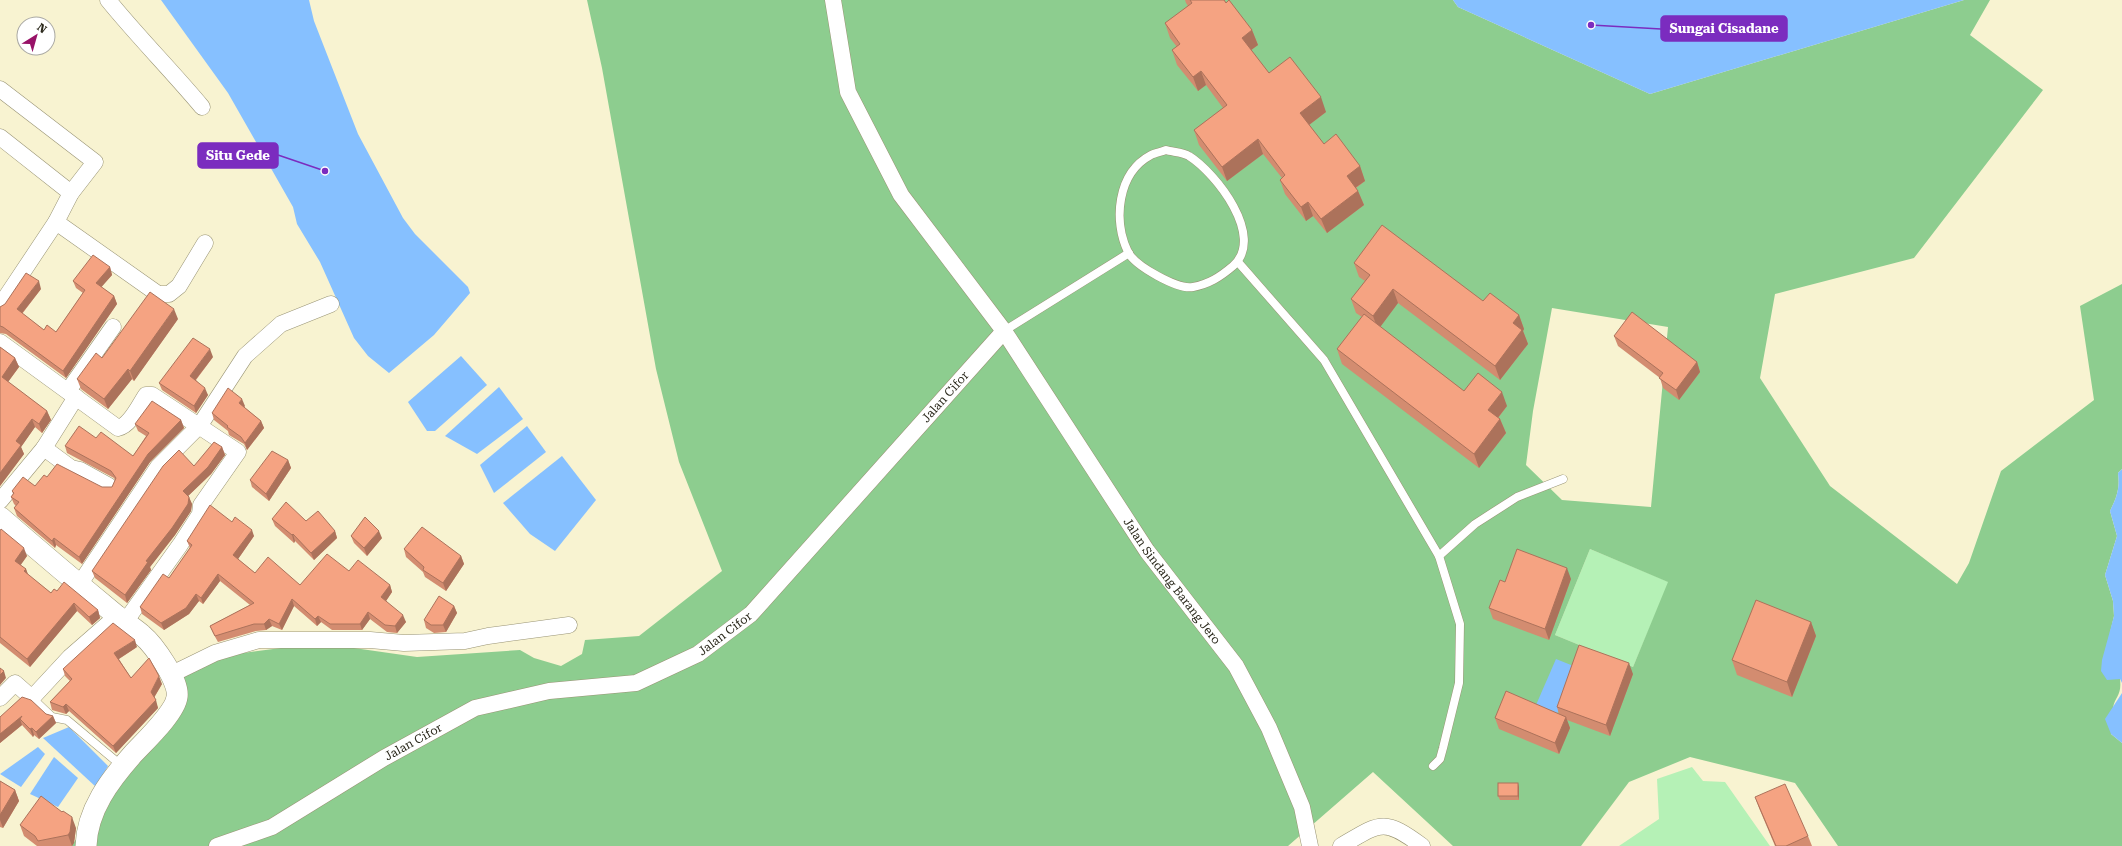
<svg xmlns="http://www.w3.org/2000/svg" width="2122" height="846" viewBox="0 0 2122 846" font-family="'Roboto Serif',serif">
<rect width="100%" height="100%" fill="#f8f3d1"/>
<g fill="#b5f1b6">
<path d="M1590,549L1669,582L1633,667L1555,635Z"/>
<path d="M1692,767L1703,781L1725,782L1770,846H1619L1659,819L1657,779Z"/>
</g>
<path fill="#8dcd8f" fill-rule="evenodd" d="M587,0H1453L1458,7L1650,94L1964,0H1990L1970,35L2043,90L1914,258L1775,294L1760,378L1830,486L1957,584L1969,563L2001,471L2094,400L2080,306L2122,284V469L2118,473C2120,488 2117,497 2110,511L2117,536L2105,575L2113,601L2114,616L2110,633L2113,679H2120C2122,696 2115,696 2113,708C2111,716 2112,725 2111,734L2122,743V846H1838L1795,783L1690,757L1629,782L1581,846H1453L1373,772L1288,846H71L158,734L177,672L235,654L319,643L417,657L520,650L534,658L561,666L582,654L585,640L639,636L722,571L679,462L656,369L602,68ZM1552,308L1668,327L1651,507L1562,500L1526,465L1533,411ZM1590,549L1668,582L1633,667L1555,635Z"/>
<g fill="#86c0ff">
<path d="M161,0H309L314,21L358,134L403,218L415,234L468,287L470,293L434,335L389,373L368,356L354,338L320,262L297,224L293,207L228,93Z"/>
<path d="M1453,0H1964L1650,94L1458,7Z"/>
<path d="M461,356L487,385L435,431H427L408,402Z"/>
<path d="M499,387L523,419L477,454L445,436Z"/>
<path d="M527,426L546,452L494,493L480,465Z"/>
<path d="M562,456L596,500L555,551L530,534L503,503Z"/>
<path d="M2122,469V683L2120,679L2107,680L2101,671L2102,660L2114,616L2113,601L2105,575L2117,536L2110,511C2117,497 2120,488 2118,473Z"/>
<path d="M1556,659L1576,667L1557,714L1536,705Z"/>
<path d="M2122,693V743L2111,734L2105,719Z"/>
<path d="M69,727L108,766L96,787L43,738Z"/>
<path d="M38,747L45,754L21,787L0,774Z"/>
<path d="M54,757L78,778L58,807L30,794Z"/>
</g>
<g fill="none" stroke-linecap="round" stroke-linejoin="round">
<defs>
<g id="service">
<path d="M1166,150C1172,152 1183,152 1189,156C1216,173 1266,237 1233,266C1220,277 1209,284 1193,287C1178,290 1135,266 1128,252C1113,221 1117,173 1151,155C1155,153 1161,152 1166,150Z"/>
<path d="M1238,262L1324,360L1439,556L1460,624L1459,683L1443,748L1440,759L1433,766"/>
<path d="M1004,331L1129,253"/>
<path d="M1439,556L1475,524L1517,497L1563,479"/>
<path d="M32,698L52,717L67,720L122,766"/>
</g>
<g id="minor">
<path d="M108,0C138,37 172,71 202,107"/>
<path id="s1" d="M833,0L848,92L901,195L1004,331L1147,551L1236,666L1269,728L1302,807L1310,846"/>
<path d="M0,89L95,162L71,193L56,222L0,306"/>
<path d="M0,137L71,193"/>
<path d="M56,222L158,294H169L179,286L205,243"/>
<path d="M0,342L118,428C131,425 139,405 146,395H152L238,452L201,505L200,514L180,545L125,622"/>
<path d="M68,391L113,327"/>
<path d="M44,448L71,468L80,470L109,486"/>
<path d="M0,501L44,448L76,397"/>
<path d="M79,585L158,467L200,425L245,356L281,324L331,304"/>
<path d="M172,674L215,653L259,640H370L404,643L465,641L488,636L569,625"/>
<path d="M0,698L15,683L32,698L70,657L117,616"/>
<path id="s2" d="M217,846L272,827L384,758L475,708L549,691L636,683L698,654L751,614L1004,331"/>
<path d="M1341,846C1380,823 1383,817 1422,846"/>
</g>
<path id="tertiary" d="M0,517C38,550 77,583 116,615C124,622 134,628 142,635C154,645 180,682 177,697C175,713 145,741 133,754C110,780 87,810 86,846"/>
</defs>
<use href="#service" stroke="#999475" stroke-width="9"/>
<use href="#minor" stroke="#999475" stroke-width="17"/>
<use href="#tertiary" stroke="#999475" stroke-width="22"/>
<use href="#service" stroke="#fff" stroke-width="8"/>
<use href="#minor" stroke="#fff" stroke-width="16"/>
<use href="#tertiary" stroke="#fff" stroke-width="21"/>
</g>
<g fill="#d38c70">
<path d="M1185,0H1224L1252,30L1258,45L1251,50L1269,73L1326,112L1309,125L1324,144L1360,166L1365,181L1356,188L1358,191L1364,205L1327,233L1313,216L1306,221L1285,194L1280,180L1282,178L1263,154L1227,181L1199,145L1194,130L1223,108L1206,85L1198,91L1177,65L1172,50L1177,47L1170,38L1165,23L1188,6L1186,3Z"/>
<path d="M1354,263L1483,301L1519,315L1524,329L1523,331L1528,344L1500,380L1398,303L1380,327L1464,391L1507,406L1498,418L1500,419L1506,433L1479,468L1342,364L1337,349L1362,317L1356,313L1351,299L1365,281L1359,277Z"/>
<path d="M110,267L112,275L101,287L114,296L117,304L66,378L6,334L0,333V307L41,289L22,314L44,330L56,332L83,293L76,288L73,281Z"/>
<path d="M178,319L134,381L132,379L108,409L81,389L77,379L102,358Z"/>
<path d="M1614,336L1697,362L1700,372L1679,400L1663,388L1660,378L1618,346Z"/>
<path d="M0,347L15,358L19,367L8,382L47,411L51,420L42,433L35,427L21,447L24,454L0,486Z"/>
<path d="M213,357L196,380L208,395L196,413L162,390L159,383Z"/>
<path d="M245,406L244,407L261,421L264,428L247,450L244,444L229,435L228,431L214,420L212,413Z"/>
<path d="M181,420L184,428L150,462L82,564L56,545L55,548L17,516L14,508L16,506L14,504L11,497L13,494L12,491L35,486L47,477L102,487H112L115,480L114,478L67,453L65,446L96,438L133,456L146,436L138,431L135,424Z"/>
<path d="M222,447L225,455L211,474L188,496L192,504L191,511L175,535L150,567L151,570L127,603L95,578L92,571L194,466Z"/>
<path d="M288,460L291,468L269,501L252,487L250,480Z"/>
<path d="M272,519L306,521L335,531L337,538L314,560L295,541L294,543L275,526Z"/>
<path d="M232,522L254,536L238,559L255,573L300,585L349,571L390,585L392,592L386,601L406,622L397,633L387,632L370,619L362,630H332L321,622L317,626L294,606L282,630L272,626L266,630L256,631L218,642L213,633L210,626L250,605L220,581L203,604L199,601L189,614L164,630L142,614L140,607L169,578L190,548L187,541Z"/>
<path d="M0,531L27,556L20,565L26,569L28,575L51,593L57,591L98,610L100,618L92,625L77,611L30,667L0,643Z"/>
<path d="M351,536L382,538L367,556L354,543Z"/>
<path d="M404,549L461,556L464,564L446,591L425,577L423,572L406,557Z"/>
<path d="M1571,579L1549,640L1493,619L1489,608Z"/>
<path d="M454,606L457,613L446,632L434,633L426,628L424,620Z"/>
<path d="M1811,622L1816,636L1792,697L1737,675L1732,660Z"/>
<path d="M137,647L119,659L131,678L162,684L154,698L158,708L116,753L69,711L66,714L52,710L50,702L70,681L65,676L63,669Z"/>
<path d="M1633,674L1610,736L1567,720L1570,728L1559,754L1499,729L1495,718L1559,714L1557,707Z"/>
<path d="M46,714L53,716L56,723L39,739L34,735L33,737L22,725L0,743V717Z"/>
<path d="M0,781L15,790L19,801L3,828L0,827Z"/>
<path d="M1519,787V800H1500L1498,796Z"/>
<path d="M1755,797L1808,836L1812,846H1775L1759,808Z"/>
<path d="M20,825L76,828L74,843L72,846H37L24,836Z"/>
</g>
<g fill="#ac725b">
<path d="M1252,30L1258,45L1247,53L1242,38Z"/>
<path d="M1201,71L1206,85L1198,91L1193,77Z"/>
<path d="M1321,97L1326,112L1305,128L1300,113Z"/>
<path d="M1258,139L1263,154L1227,181L1222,167Z"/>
<path d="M1360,166L1365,181L1352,190L1347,176Z"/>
<path d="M1358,191L1364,205L1327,233L1321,219Z"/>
<path d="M1308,202L1313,216L1306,221L1301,207Z"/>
<path d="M110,267L112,275L98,291L96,283Z"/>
<path d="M39,281L41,289L19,317L17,309Z"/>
<path d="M1393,289L1398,303L1378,330L1373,316Z"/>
<path d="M114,296L117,304L66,378L63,371Z"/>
<path d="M174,309L178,319L134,381L130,371Z"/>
<path d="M1519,315L1524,329L1523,331L1528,344L1500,380L1495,366L1513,323Z"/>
<path d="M210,349L213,357L193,383L190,376Z"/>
<path d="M15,358L19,367L5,386L2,377Z"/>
<path d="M1697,362L1700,372L1679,400L1676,390Z"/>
<path d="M128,369L132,379L108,409L104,399Z"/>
<path d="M205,388L208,395L196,413L194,406Z"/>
<path d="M1502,392L1507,406L1493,424L1488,410Z"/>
<path d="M242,399L245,406L242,410L239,403Z"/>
<path d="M47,411L51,420L42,433L39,424Z"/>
<path d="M32,419L35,427L21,447L24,454L0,486V473L16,441Z"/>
<path d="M1500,419L1506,433L1479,468L1474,454Z"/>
<path d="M181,420L184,428L150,462L82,564L79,557L148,454Z"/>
<path d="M261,421L264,428L247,450L245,443Z"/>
<path d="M222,447L225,455L211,474L186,498L183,491Z"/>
<path d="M288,460L291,468L269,501L266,494Z"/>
<path d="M189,497L192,504L191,511L175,535L150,567L151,570L127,603L125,595L146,561Z"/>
<path d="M252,530L254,536L236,562L233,555Z"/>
<path d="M335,531L337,538L314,560L311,553Z"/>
<path d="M379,531L382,538L367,556L364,548Z"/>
<path d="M293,534L295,541L294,543L292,535Z"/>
<path d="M54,538L56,545L55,548L52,541Z"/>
<path d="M24,548L27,556L18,569L15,561Z"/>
<path d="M461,556L464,564L446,591L443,583Z"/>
<path d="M1567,568L1571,579L1549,640L1545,629Z"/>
<path d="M26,569L29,577L24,571Z"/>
<path d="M218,574L220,581L203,604L201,598Z"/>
<path d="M390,585L392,592L384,604L381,597Z"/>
<path d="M196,594L199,601L189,614L164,630L161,623Z"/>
<path d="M292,599L294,606L282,630L279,624Z"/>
<path d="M74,603L77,611L30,667L27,659Z"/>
<path d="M454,606L457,613L446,632L443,625Z"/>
<path d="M98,610L100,618L92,625L89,617Z"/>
<path d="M368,612L370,619L362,630L360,624Z"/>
<path d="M403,615L406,622L397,633L395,626Z"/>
<path d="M318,616L321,622L317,626L315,619Z"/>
<path d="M269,619L272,626L266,630L264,624Z"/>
<path d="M1811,622L1816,636L1792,697L1787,682Z"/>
<path d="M135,640L137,647L117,660L114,653Z"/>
<path d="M1629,663L1633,674L1610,736L1606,725Z"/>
<path d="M4,671L6,678L0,685V675Z"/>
<path d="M159,676L162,684L153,699L151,692Z"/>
<path d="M156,700L158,708L116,753L113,746Z"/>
<path d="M66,704L69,711L66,714L63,707Z"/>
<path d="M22,716L20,719L22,725L0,743V734Z"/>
<path d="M53,716L56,723L39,739L36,732Z"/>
<path d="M1566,717L1570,728L1559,754L1555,743Z"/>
<path d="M32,728L34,735L33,737L30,729Z"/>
<path d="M1518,783L1519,787V800L1518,796Z"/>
<path d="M15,790L19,801L3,828L0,820V815Z"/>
<path d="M72,817L76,828L74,843L72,846L68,835Z"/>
</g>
<g fill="#f5a382" stroke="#ac725b">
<path d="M1190,0H1224L1226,3L1229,0L1252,30L1242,38L1269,73L1290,57L1321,97L1300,113L1324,144L1336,134L1360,166L1347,176L1358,191L1321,219L1308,202L1301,207L1280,180L1285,175L1258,139L1222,167L1194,130L1227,105L1201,71L1193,77L1172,50L1180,44L1165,23L1192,3Z"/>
<path d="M1382,225L1483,301L1490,293L1519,315L1513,323L1522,330L1495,366L1393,289L1373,316L1351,299L1370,275L1354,263Z"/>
<path d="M93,255L110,267L96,283L114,296L63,371L3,327L0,326V307L5,304L26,273L39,281L17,309L44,330L47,325L56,332L85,290L73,281Z"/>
<path d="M150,292L174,309L130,371L128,369L104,399L77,379L96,353L102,358Z"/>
<path d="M1632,312L1697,362L1676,390L1659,378L1663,373L1614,336Z"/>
<path d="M1364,314L1464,391L1478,373L1502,392L1488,410L1500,419L1474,454L1337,349Z"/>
<path d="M193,338L210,349L190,376L205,388L194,406L159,383Z"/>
<path d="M0,347L15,358L2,377L47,411L39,424L32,419L16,441L21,445L0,473Z"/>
<path d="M228,388L242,399L239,403L261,421L245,443L241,437L227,427L228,426L212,413Z"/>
<path d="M152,401L181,420L148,454L79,557L54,538L52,541L14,508L19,502L11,497L14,493L12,491L23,477L35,486L44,475L47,477L57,464L102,487H112L116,478L111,471L65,446L79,426L96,438L101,432L133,456L149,433L135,424Z"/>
<path d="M214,442L222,447L208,467L183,491L189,497L188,504L172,528L146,561L148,562L125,595L92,571L163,466L179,450L194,466Z"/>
<path d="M272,451L288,460L266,494L250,480Z"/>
<path d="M286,502L306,521L318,511L335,531L311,553L293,534L292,535L272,519Z"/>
<path d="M210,505L232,522L235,517L252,530L233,555L255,573L268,557L300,585L327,554L349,571L358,560L390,585L381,597L403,615L395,626L385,625L368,612L360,624H330L318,616L315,619L292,599L279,624L269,619L264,624H254L215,636L210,626L254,603L218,574L201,598L196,594L186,608L161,623L140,607L163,574L169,578L192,545L187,541Z"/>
<path d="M365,517L379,531L364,548L351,536Z"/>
<path d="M422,527L461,556L443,583L423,570L424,567L404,549Z"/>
<path d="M1,529L24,548L15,561L26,569L24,571L51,593L54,589L57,591L64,582L98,610L89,617L74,603L27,659L0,637V531Z"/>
<path d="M1517,549L1567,568L1545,629L1489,608L1500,580L1505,582Z"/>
<path d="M439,596L454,606L443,625H431L424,620Z"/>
<path d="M1756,600L1811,622L1787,682L1732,660Z"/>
<path d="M113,623L135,640L114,653L131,678L149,658L159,676L151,692L156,700L113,746L66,704L63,707L50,702L72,679L63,669Z"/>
<path d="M1579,645L1629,663L1606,725L1557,707Z"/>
<path d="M0,668L4,671L0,675Z"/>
<path d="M1506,691L1566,717L1555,743L1495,718Z"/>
<path d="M22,697L31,700L46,714L53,716L36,732L32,728L30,729L20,719L22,716L0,734V717Z"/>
<path d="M0,781L15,790L0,815Z"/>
<rect x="1498" y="783" width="20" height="13"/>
<path d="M1785,784L1808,836L1786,846H1776L1755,797Z"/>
<path d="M41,796L62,812L63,811L72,817L70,832L68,835L38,841L35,836L20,825Z"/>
</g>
<g text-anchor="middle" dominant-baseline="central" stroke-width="3" stroke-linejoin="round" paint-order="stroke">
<g font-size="12" fill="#2a281b" stroke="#fff">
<text stroke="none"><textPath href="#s2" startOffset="883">Jalan Cifor</textPath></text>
<text stroke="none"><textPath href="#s1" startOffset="681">Jalan Sindang Barang Jero</textPath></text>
<text stroke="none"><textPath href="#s2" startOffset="559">Jalan Cifor</textPath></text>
<text stroke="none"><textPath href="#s2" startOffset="223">Jalan Cifor</textPath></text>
</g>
</g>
<path fill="none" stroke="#7b2cbf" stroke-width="1.5" d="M1591 25L1661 29M325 171L278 155"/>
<g fill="#7b2cbf" stroke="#fff" stroke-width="1.5">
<circle cx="1591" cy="25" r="4"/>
<circle cx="325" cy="171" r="4"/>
</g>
<g fill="#7b2cbf" stroke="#7b2cbf" stroke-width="1.5">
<rect x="1661" y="16" width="126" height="25" rx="4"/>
<rect x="198" y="143" width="80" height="25" rx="4"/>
</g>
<g font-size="13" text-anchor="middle" font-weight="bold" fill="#fff">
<text x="1724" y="33">Sungai Cisadane</text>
<text x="238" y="160">Situ Gede</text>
</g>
<g transform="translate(36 36) rotate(37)"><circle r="19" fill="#ffffff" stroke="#aaa9a4"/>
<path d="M0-3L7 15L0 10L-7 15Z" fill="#981267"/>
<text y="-6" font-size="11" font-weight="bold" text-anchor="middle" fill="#2a281b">N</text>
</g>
</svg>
